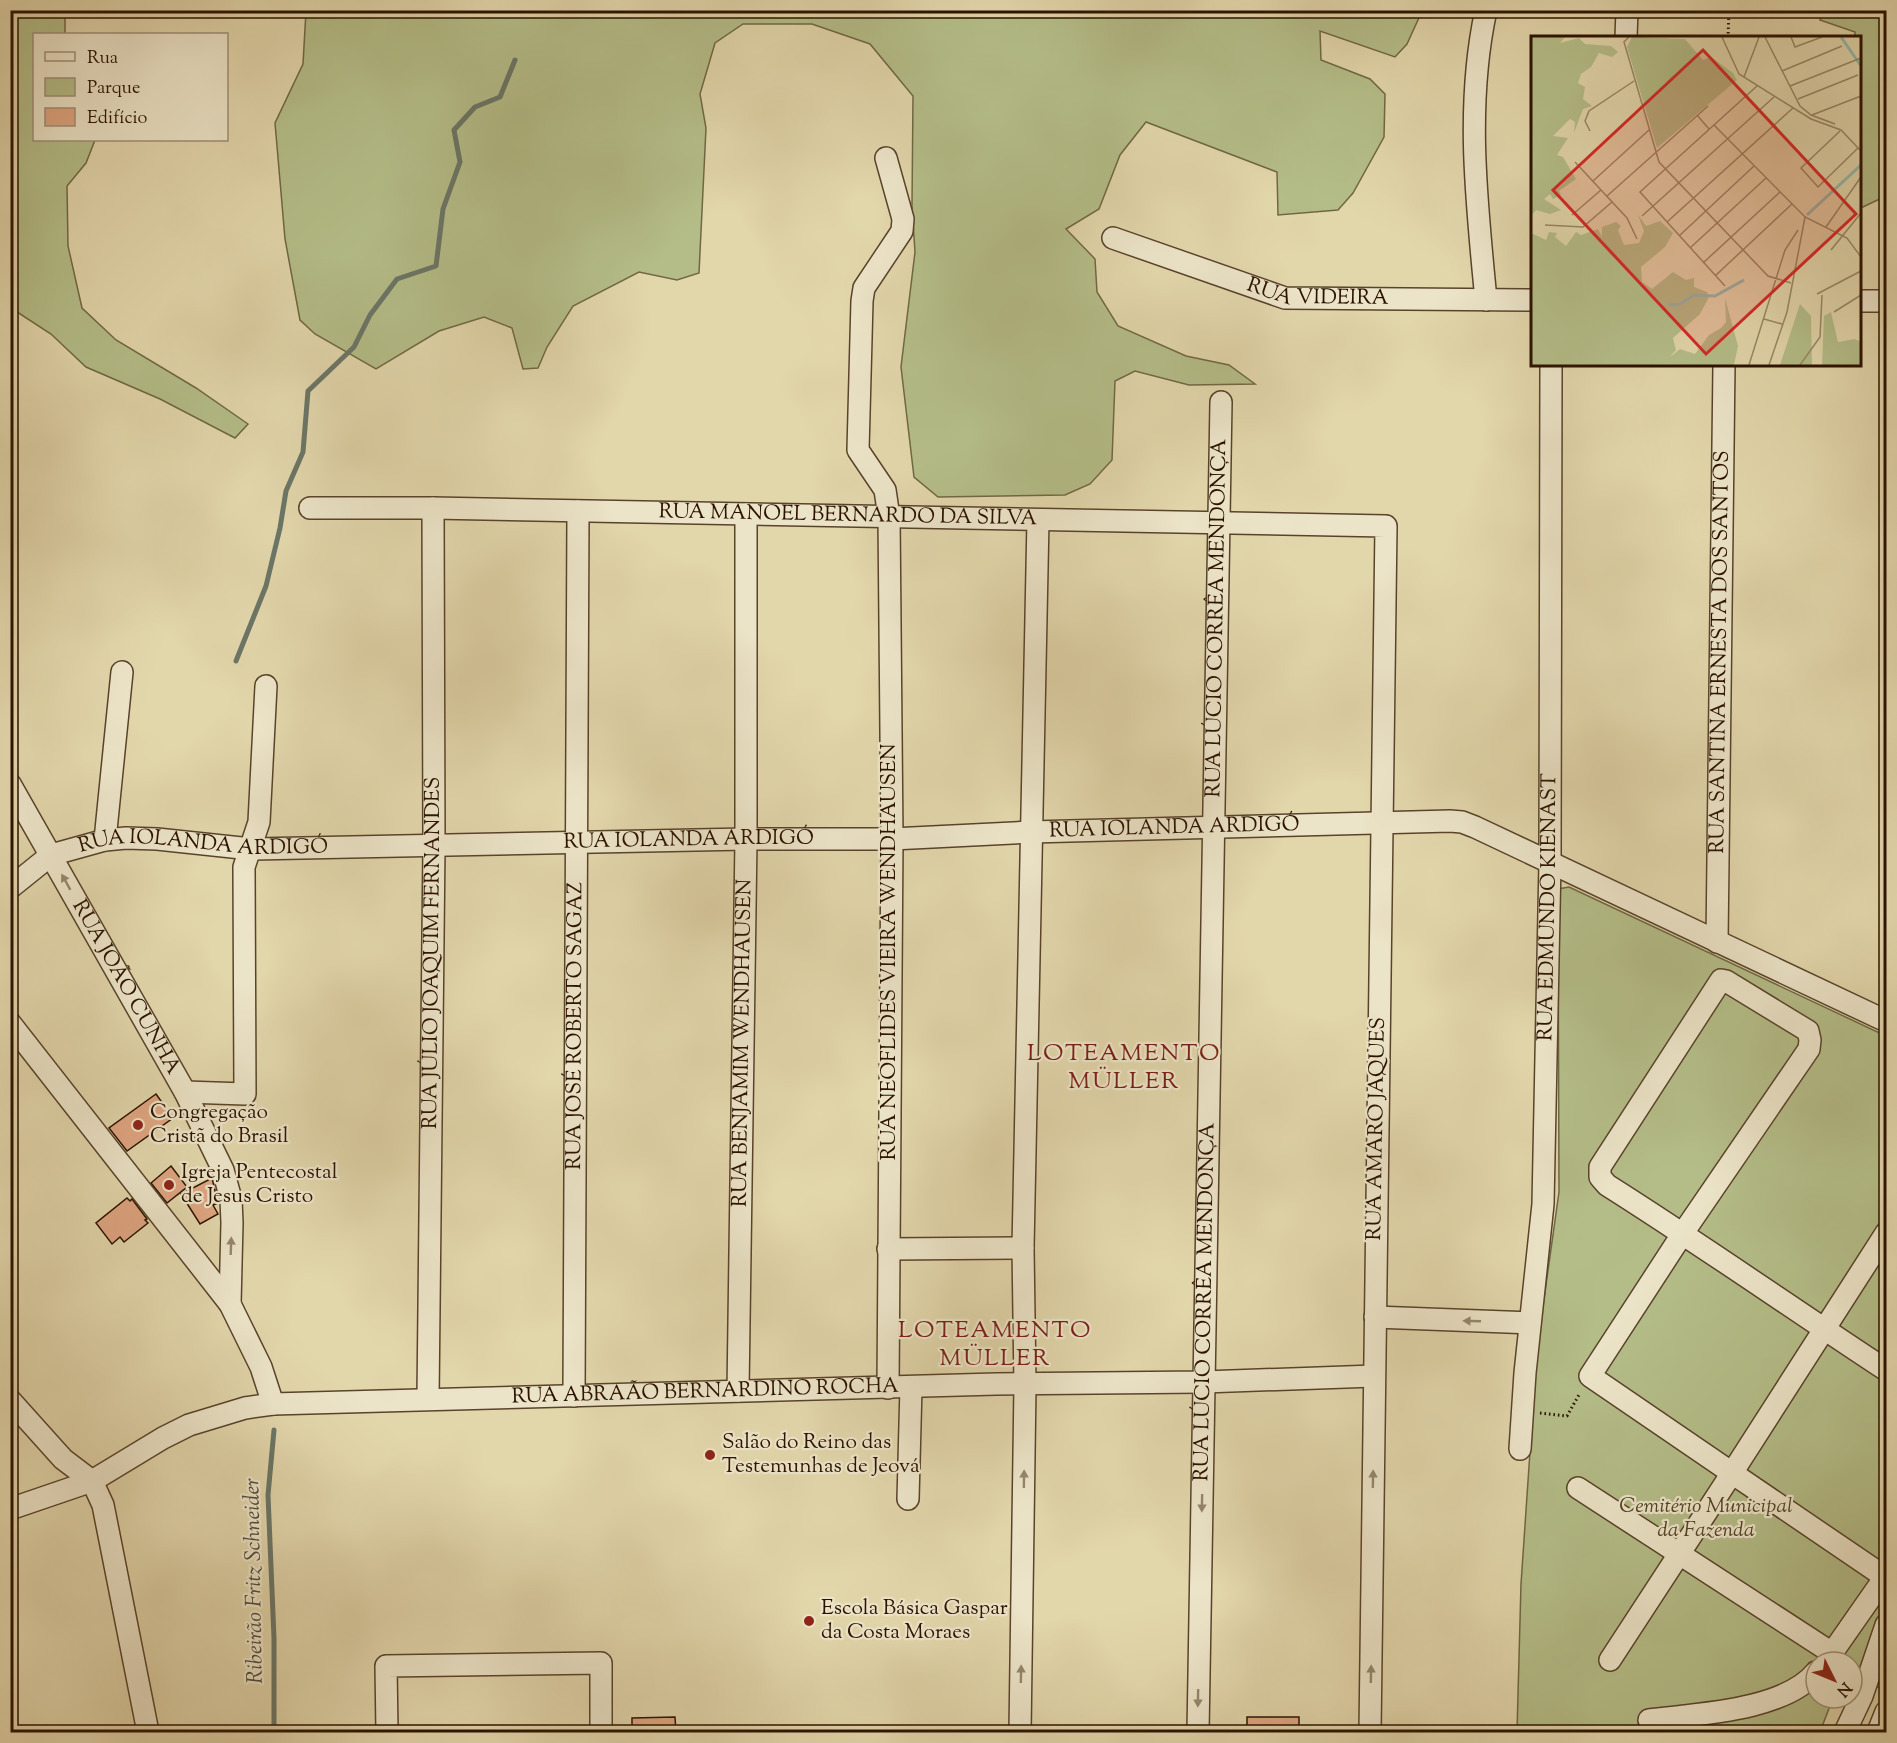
<svg xmlns="http://www.w3.org/2000/svg" width="1897" height="1743" viewBox="0 0 1897 1743" font-family="'Sorts Mill Goudy',serif">
<rect width="100%" height="100%" fill="#e2d6ab"/>
<filter id="stains"><feTurbulence type="fractalNoise" baseFrequency=".00333" numOctaves="4"/><feColorMatrix values="0 0 0 0 .2 0 0 0 0 .09 0 0 0 0 .02 0 0 0 .5 -.17"/></filter>
<radialGradient id="worn" r=".72"><stop offset=".6" stop-color="#630" stop-opacity="0"/><stop offset="1" stop-color="#630" stop-opacity=".3"/></radialGradient>
<g fill="#b4bd88" stroke="#706844" stroke-width="1.5">
<path d="M10,11H65V34H34V140H95L86,163L67,186L68,246L82,308L116,340L196,388L248,424L235,438L160,399L86,367L51,334L11,308Z"/>
<path d="M306,11H1422L1407,44L1395,57L1320,31L1321,60L1370,79L1385,94L1384,137L1353,193L1338,210L1278,215L1277,172L1146,122L1120,155L1099,209L1066,229L1095,259L1097,292L1118,326L1186,356L1229,365L1255,384L1189,385L1135,371L1115,381L1112,460L1090,484L1065,495L938,497L914,477L901,367L915,252L912,206L913,96L870,44L812,24H743L715,43L700,94L706,128L699,273L677,280L639,272L573,306L547,347L538,368L523,369L512,328L484,317L439,331L376,369L315,334L300,320L285,239L275,123L303,64Z"/>
<path d="M1823,11H1886V196L1863,207H1860V38L1855,37V32L1820,20Z"/>
<path d="M1569,887L1886,1036V1689L1852,1682V1662H1816V1698H1833L1820,1732H1517L1521,1584L1537,1349L1559,1192L1558,889Z"/>
</g>
<g fill="none" stroke-linecap="round" stroke-linejoin="round">
<g stroke="#6b7667" stroke-width="5">
<path d="M236,661L266,586L280,528L286,491L303,452L308,391L354,347L370,315L397,279L436,266L443,209L460,162L454,130L475,107L500,97L515,60"/>
<path d="M274,1732V1638L268,1495L274,1430"/>
</g>
</g>
<g fill="#dfa682" stroke="#2b1200" stroke-width="1.5">
<path d="M156,1094L173,1118L127,1151L109,1128Z"/>
<path d="M171,1166L187,1187L167,1203L151,1183Z"/>
<path d="M212,1178L218,1203L213,1205L218,1214L200,1224L181,1194Z"/>
<path d="M127,1198L130,1201L132,1199L147,1219L145,1220L148,1223L124,1242L120,1237L112,1244L96,1223Z"/>
<path d="M675,1717L676,1732H632V1718Z"/>
<rect x="1247" y="1717" width="52" height="15"/>
</g>
<g fill="none" stroke-linecap="round" stroke-linejoin="round">
<defs>
<g id="minor">
<path d="M1626,38L1627,10"/>
<path d="M886,158L903,219L902,231L864,288L862,301L858,450L885,490L889,517L892,839L888,1388"/>
<path id="s1" d="M1113,238L1285,298L1532,300"/>
<path d="M1486,300C1477,204 1465,107 1486,10"/>
<path d="M1860,301H1886"/>
<path id="s2" d="M310,508H433L1386,526L1370,1732"/>
<path id="s3" d="M10,784L185,1092L223,1170L231,1199L232,1223L230,1304"/>
<path d="M105,840L122,672"/>
<path id="s4" d="M10,888L51,855L105,840L126,838L157,839L251,849L746,839H892L1031,832L1450,821L1462,822L1475,827L1886,1021"/>
<path id="s5" d="M1717,942L1724,364"/>
<path d="M10,1023L230,1304L261,1367L273,1404"/>
<path d="M185,1092L245,1094L244,867L259,822L266,686"/>
<path d="M1886,1233L1732,1473L1590,1376L1683,1233L1809,1049L1810,1040L1808,1031L1726,981L1721,980L1600,1167V1177L1607,1185C1702,1245 1793,1309 1886,1370"/>
<path d="M888,1249L1023,1248"/>
<path d="M1375,1317L1530,1323"/>
<path id="s6" d="M738,1391L746,839V514"/>
<path id="s7" d="M574,1396L578,511"/>
<path id="s8" d="M428,1399L434,846L433,508"/>
<path d="M10,1400L63,1459L92,1481L103,1505L148,1732"/>
<path id="s9" d="M1520,1449L1525,1373L1543,1204L1550,862L1551,364"/>
<path d="M1578,1488L1832,1653L1885,1577L1886,1579"/>
<path d="M908,1499L911,1387"/>
<path id="s10" d="M10,1509L92,1481L163,1438L189,1425L245,1408L273,1404L996,1384L1204,1382L1374,1376"/>
<path d="M1610,1660L1732,1473L1885,1577"/>
<path d="M1649,1720C1696,1714 1784,1711 1816,1672"/>
<path d="M387,1732L386,1666L601,1663V1732"/>
<path d="M1020,1732L1025,1385L1023,1248L1038,520"/>
<path id="s11" d="M1198,1732L1221,402"/>
<path d="M1845,1732L1862,1696L1886,1625"/>
<path d="M1878,1732L1886,1712"/>
</g>
</defs>
<use href="#minor" stroke="#59432b" stroke-width="24"/>
<g stroke="#2b1200" stroke-width="3" stroke-dasharray="1.5 3" stroke-linecap="butt">
<path d="M1728,38L1729,10"/>
<path d="M1540,1413L1567,1416L1580,1393"/>
</g>
<use href="#minor" stroke="#ece4c8" stroke-width="21"/>
</g>
<defs><path id="oneway-solid" d="M-6-.8H1V-3.2L6.5 0L1 3.2V.8H-6Z" transform="scale(1.5)"/></defs>
<g fill="#95866e">
<use href="#oneway-solid" transform="translate(66 882) rotate(-119)"/>
<use href="#oneway-solid" transform="translate(231 1246) rotate(-88)"/>
<use href="#oneway-solid" transform="translate(1472 1321) rotate(-178)"/>
<use href="#oneway-solid" transform="translate(1024 1479) rotate(-89)"/>
<use href="#oneway-solid" transform="translate(1373 1479) rotate(-89)"/>
<use href="#oneway-solid" transform="translate(1202 1503) rotate(91)"/>
<use href="#oneway-solid" transform="translate(1021 1674) rotate(-89)"/>
<use href="#oneway-solid" transform="translate(1371 1674) rotate(-89)"/>
<use href="#oneway-solid" transform="translate(1198 1698) rotate(91)"/>
</g>
<g fill="#8f2418" stroke="#ece4c8" stroke-width="2">
<circle cx="138" cy="1125" r="6"/>
<circle cx="169" cy="1185" r="6"/>
<circle cx="710" cy="1455" r="6"/>
<circle cx="809" cy="1621" r="6"/>
</g>
<g text-anchor="middle" dominant-baseline="central" stroke-width="4.5" stroke-linejoin="round" paint-order="stroke">
<g font-size="21" fill="#2b1200" stroke="#ece4c8">
<text stroke="none"><textPath href="#s1" startOffset="214">RUA VIDEIRA</textPath></text>
<text stroke="none"><textPath href="#s2" startOffset="538">RUA MANOEL BERNARDO DA SILVA</textPath></text>
<text stroke="none"><textPath href="#s11" startOffset="1114">RUA LÚCIO CORRÊA MENDONÇA</textPath></text>
<text stroke="none"><textPath href="#s5" startOffset="290">RUA SANTINA ERNESTA DOS SANTOS</textPath></text>
<text stroke="none"><textPath href="#s4" startOffset="1179">RUA IOLANDA ARDIGÓ</textPath></text>
<text stroke="none"><textPath href="#s4" startOffset="693">RUA IOLANDA ARDIGÓ</textPath></text>
<text stroke="none"><textPath href="#s4" startOffset="207">RUA IOLANDA ARDIGÓ</textPath></text>
<text stroke="none"><textPath href="#s9" startOffset="543">RUA EDMUNDO KIENAST</textPath></text>
<text transform="translate(890 952) rotate(-90)">RUA NEOFLIDES VIEIRA WENDHAUSEN</text>
<text stroke="none"><textPath href="#s8" startOffset="446">RUA JÚLIO JOAQUIM FERNANDES</textPath></text>
<text stroke="none"><textPath href="#s3" startOffset="234">RUA JOÃO CUNHA</textPath></text>
<text stroke="none"><textPath href="#s7" startOffset="370">RUA JOSÉ ROBERTO SAGAZ</textPath></text>
<text stroke="none"><textPath href="#s6" startOffset="348">RUA BENJAMIM WENDHAUSEN</textPath></text>
<text transform="translate(1377 1129) rotate(-89)">RUA AMARO JAQUES</text>
<text stroke="none"><textPath href="#s11" startOffset="430">RUA LÚCIO CORRÊA MENDONÇA</textPath></text>
<text stroke="none"><textPath href="#s10" startOffset="718">RUA ABRAÃO BERNARDINO ROCHA</textPath></text>
</g>
<g font-size="21" fill="#2b1200" stroke="#ece4c8" text-anchor="start">
<text x="150" y="1113">Congregação<tspan x="150" dy="24">Cristã do Brasil</tspan></text>
<text x="181" y="1173">Igreja Pentecostal<tspan x="181" dy="24">de Jesus Cristo</tspan></text>
<text x="722" y="1443">Salão do Reino das<tspan x="722" dy="24">Testemunhas de Jeová</tspan></text>
<text x="821" y="1609">Escola Básica Gaspar<tspan x="821" dy="24">da Costa Moraes</tspan></text>
</g>
<g font-size="21" font-style="italic" fill="#544529" stroke="#ece4c8">
<text x="1706" y="1507">Cemitério Municipal<tspan x="1706" dy="24">da Fazenda</tspan></text>
</g>
<g font-size="22" font-style="italic" fill="#504c3c" stroke="#ece4c8">
<text transform="translate(255 1581) rotate(-91)">Ribeirão Fritz Schneider</text>
</g>
<g font-size="24" letter-spacing="1.5" fill="#7a1f14" stroke="#ece4c8">
<text x="1124" y="1054">LOTEAMENTO<tspan x="1124" dy="28">MÜLLER</tspan></text>
<text x="995" y="1331">LOTEAMENTO<tspan x="995" dy="28">MÜLLER</tspan></text>
</g>
</g>
<g transform="translate(1531 36)">
<rect width="330" height="330" fill="#e2d6ab"/>
<path d="M0,1H34L29,7L48,2L54,8L80,10L87,16L81,21L68,17L60,31L50,38L47,47L54,51L52,63L61,70L52,73L43,97L44,86L39,83L22,100L37,102L26,119L32,121L45,143L28,155L30,159L22,163L19,158L13,163L30,174L19,178L5,174L0,180ZM101,1L154,3L172,24L180,21L202,37L206,44L126,112L96,11ZM107,179L115,190L129,185L142,197L134,211L110,231L111,246L121,253L142,236L155,244L163,242V251L176,256L178,261L169,278L142,302L145,314L139,321L149,313L164,318L178,299L190,292L195,286L194,262L207,310L203,329H0V197L15,204L18,196L26,197L24,201L35,210L45,196L50,199L67,193L71,201V191L85,186L90,190L87,194L93,209L108,207L113,195ZM269,268L280,280L281,329H249ZM300,276L307,306L324,303L330,306V329H291L293,280Z" fill="#b4bd88"/>
<path fill="none" stroke="#95b9ac" stroke-width="3" d="M310,1L330,30M276,179L330,129M138,269L149,268L163,259L184,260L213,244"/>
<path fill="none" stroke="#998867" stroke-width="1.5" d="M98,1L93,6L128,126L237,240L260,247M191,1L208,38L280,83L310,94L330,115M234,1L269,70L280,79L304,88M260,1L264,11L291,1M251,35L311,10M213,41L228,1M259,50L330,22M267,63L327,39M166,79L178,93M281,79L330,60M183,89L274,181L316,202L330,221M59,95L54,85L58,75L103,45M309,95L270,132L287,151L327,112M44,126L96,182L106,203M48,130L110,72M62,145L118,94M76,160L177,70M41,179L70,154M111,180L243,61M136,186L262,72M14,189L52,191L81,166M295,191L330,141M148,200L223,130M159,212L235,142M300,214L330,177M172,227L249,156M184,240L261,168M194,250L109,156L226,50M286,258L330,235M303,276L330,259M233,283L251,288M218,329L254,214L267,194M238,329L256,276L274,181M269,329L289,301L291,259"/>
<path fill="#d62828" fill-opacity="0.15" stroke="#d62828" stroke-width="3" d="M172,14L325,178L175,318L22,154Z"/>
<rect width="330" height="330" fill="none" stroke="#2b1200" stroke-width="3"/>
</g>
<rect width="1897" height="1743" fill="none" stroke="#e2d6ab" stroke-width="36"/>
<rect x="12" y="12" width="1873" height="1719" fill="none" stroke="#2b1200" stroke-width="3"/>
<rect x="18" y="18" width="1861" height="1707" fill="none" stroke="#2b1200" stroke-width="1.5"/>
<rect x="33" y="33" width="195" height="108" fill="#ece4c8" stroke="#9f9078" stroke-width="1.5"/>
<rect x="45" y="52" width="30" height="9" fill="#ece4c8" stroke="#9f9078" stroke-width="1.5"/>
<text x="87" y="63" font-size="18" fill="#2b1200">Rua</text>
<rect x="45" y="78" width="30" height="18" fill="#b4bd88" stroke="#9f9078" stroke-width="1.5"/>
<text x="87" y="93" font-size="18" fill="#2b1200">Parque</text>
<rect x="45" y="108" width="30" height="18" fill="#dfa682" stroke="#9f9078" stroke-width="1.5"/>
<text x="87" y="123" font-size="18" fill="#2b1200">Edifício</text>
<g transform="translate(1834 1680) rotate(133)"><circle r="28" fill="#ece4c8" stroke="#9f9078" stroke-width="1.5"/>
<path d="M0-4.5L10 22L0 15L-10 22Z" fill="#8f2418"/>
<text y="-9" font-size="16" font-weight="bold" text-anchor="middle" fill="#2b1200">N</text>
</g>
<rect width="100%" height="100%" filter="url(#stains)"/>
<rect width="100%" height="100%" fill="url(#worn)"/>
</svg>
